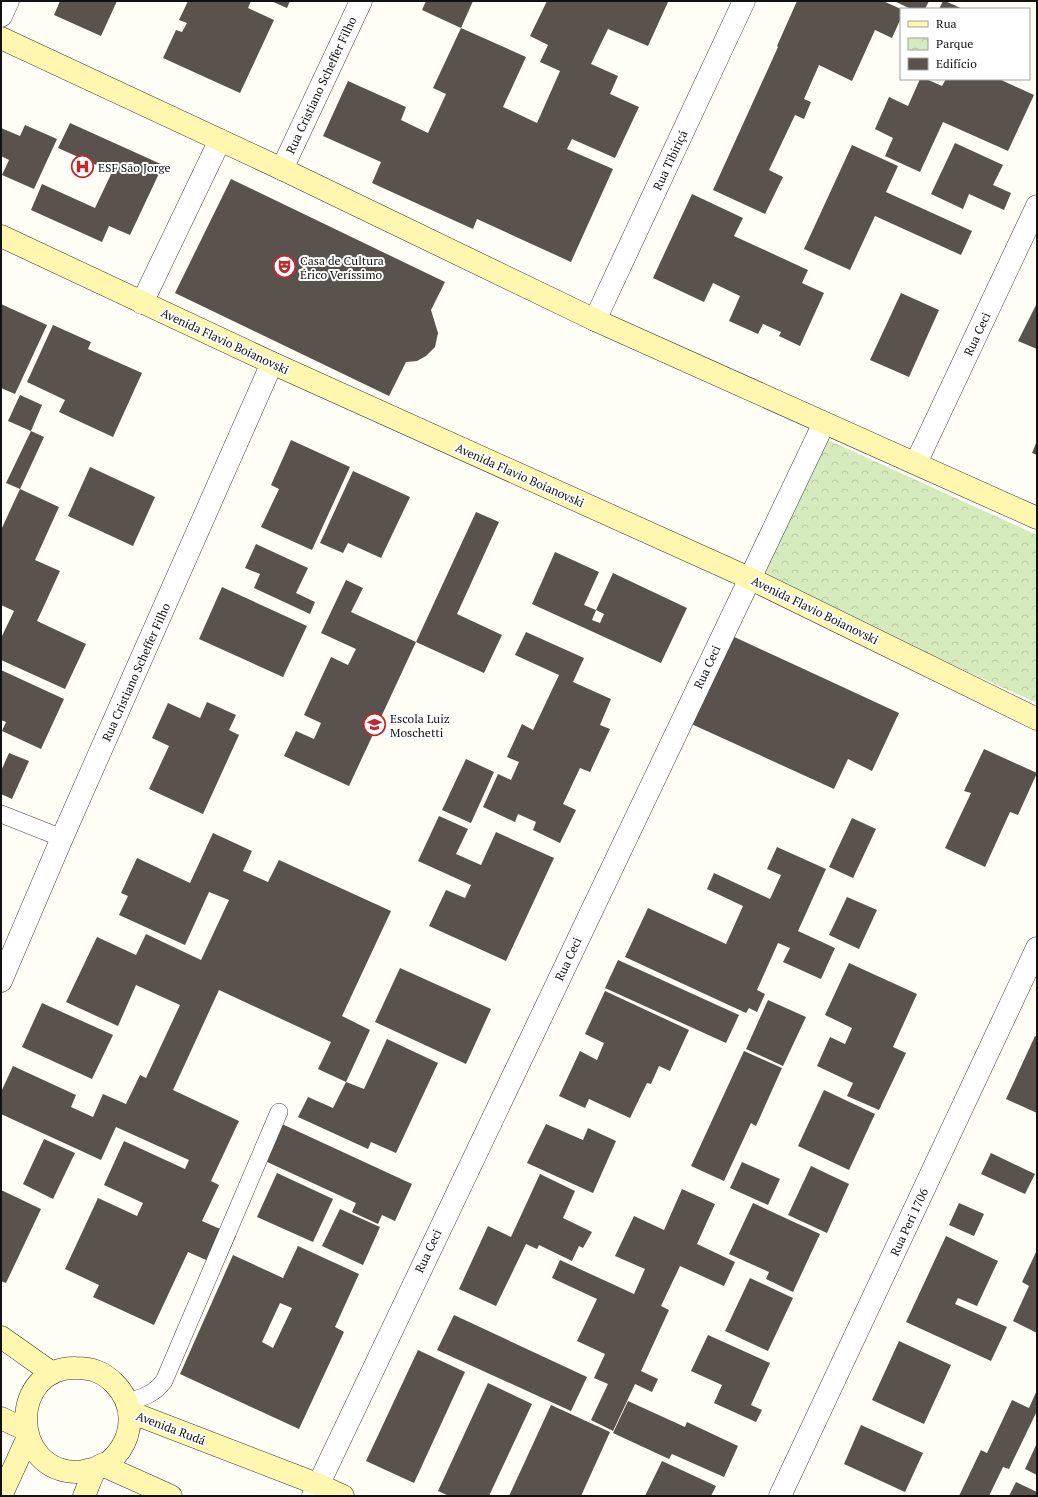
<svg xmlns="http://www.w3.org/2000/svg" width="1038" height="1497" viewBox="0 0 1038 1497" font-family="'PT Serif',serif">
<defs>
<pattern id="park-crowns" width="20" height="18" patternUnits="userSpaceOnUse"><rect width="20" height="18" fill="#d5ebbd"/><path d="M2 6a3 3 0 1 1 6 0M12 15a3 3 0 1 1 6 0" fill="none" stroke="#b6c8a1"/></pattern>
</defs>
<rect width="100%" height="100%" fill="#fffdf5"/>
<path fill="url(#park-crowns)" d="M826,439L1037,535V703L759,577Z"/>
<g fill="#5a524d" fill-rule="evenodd">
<path d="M60,1H117L101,36L54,15Z"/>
<path d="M188,1H251L248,8L274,20L240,93L163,58L176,30L182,32L187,23L179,20Z"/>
<path d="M271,1H290L287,8Z"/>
<path d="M426,1H473L461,28L526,57L503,107L537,123L560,71L540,62L548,45L530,36L547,1L668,2L648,46L608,29L591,64L618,76L610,94L639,107L615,158L572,139L567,149L613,169L571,262L477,219L473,229L372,183L381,162L323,136L348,81L406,107L401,120L428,133L446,94L433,88L461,28L422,10Z"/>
<path d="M797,1H883L901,9V18L892,38L875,30L852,81L819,65L804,99L811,102L804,119L795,115L769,170L783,177L765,214L713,190L778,47L777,46Z"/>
<path d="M894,1H929L925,9H911Z"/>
<path d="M943,1H945L963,9H939Z"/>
<path d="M920,79H926L942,86L946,79H999L1034,95L1008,151L943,122L920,172L885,156L893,138L875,129L889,97L908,106Z"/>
<path d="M70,123L163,165L130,235L109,226L102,242L31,210L42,184L95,208L112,172L58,148Z"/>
<path d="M25,125L57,139L34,189L2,175L9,160L1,156V128L20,136Z"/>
<path d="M955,143L1003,165L993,185L1011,193L1004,210L969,194L963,209L931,194Z"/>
<path d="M852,145L898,166L886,192L972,231L961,255L875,216L850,270L804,249Z"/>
<path d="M231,179L445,282L431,310L438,333L435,347L426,356L417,361L406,362L389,396L175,293Z"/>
<path d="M692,194L743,218L734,236L808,270L802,283L824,293L800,346L779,336L781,332L763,324L758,334L729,321L740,296L713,283L704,302L653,278Z"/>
<path d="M901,293L939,310L909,377L870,360Z"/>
<path d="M1037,303V349L1018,341Z"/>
<path d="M1,304L47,325L15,394L1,388Z"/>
<path d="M53,325L91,342L88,349L142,373L113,437L59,412L65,400L27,382Z"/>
<path d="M20,395L42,405L31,431L8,421Z"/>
<path d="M31,431L44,437L20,489L6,483Z"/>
<path d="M291,440L350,467L312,550L261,527L279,489L271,485Z"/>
<path d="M1037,441V455L1032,453Z"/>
<path d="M90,467L155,497L133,546L68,516Z"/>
<path d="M353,471L410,497L381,558L348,543L343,553L320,543Z"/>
<path d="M20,489L59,507L35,560L60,571L37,621L86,644L65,689L1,660V638L14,611L1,605V530Z"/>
<path d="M476,512L499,522L457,614L502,635L484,673L416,642Z"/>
<path d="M256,544L308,568L296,593L315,602L310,614L254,588L260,574L245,568Z"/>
<path d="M555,552L599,572L584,605L596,610L613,573L687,608L661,663L532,604ZM596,610L604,614L600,623L592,620Z"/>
<path d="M346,580L363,588L351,612L416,642L349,786L284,756L296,731L314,739L321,723L304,715L331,657L348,665L356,649L321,633Z"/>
<path d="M222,587L307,626L283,677L199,639Z"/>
<path d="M526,632L584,658L573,682L611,699L600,725L610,729L590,772L580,768L563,804L576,810L560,843L533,830L536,822L518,814L515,822L483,807L498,774L511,780L519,762L507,757L522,724L533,730L559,675L515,655Z"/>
<path d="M728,634L899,713L872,771L848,759L834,789L687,722Z"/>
<path d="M1,670L64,699L41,749L2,731L6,722L1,720Z"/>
<path d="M207,702L236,715L229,730L239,735L203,814L149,789L169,746L152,738L168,703L200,718Z"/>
<path d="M984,749L1037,773L1018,815L1010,812L985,867L945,848L971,793L964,791Z"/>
<path d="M9,753L29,761L12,799L1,794V771Z"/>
<path d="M466,759L494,772L471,823L442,810Z"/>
<path d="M439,816L468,829L456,854L481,865L496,832L554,858L506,961L429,926L446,890L465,898L471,885L418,861Z"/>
<path d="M852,818L876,829L853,878L829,867Z"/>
<path d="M213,833L252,851L243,871L268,882L279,860L391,911L342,1016L370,1030L346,1082L318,1069L331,1042L219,990L173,1090L239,1121L211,1181L219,1185L202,1221L236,1236L222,1267L188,1252L154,1325L93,1297L99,1285L65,1269L98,1198L137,1216L143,1203L104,1185L124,1141L185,1169L189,1160L116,1127L101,1160L1,1114V1092L13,1066L76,1095L71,1107L93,1117L103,1094L126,1104L140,1075L146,1078L180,1005L136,985L118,1026L66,1002L97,937L136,955L146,934L201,960L229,900L209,892L185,945L119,915L128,896L121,893L137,858L190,883Z"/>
<path d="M777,847L826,869L798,931L835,948L821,979L783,962L790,948L778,943L757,990L765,994L757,1012L749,1008L746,1013L625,957L648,908L726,944L743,906L707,889L714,873L770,899L781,875L767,869Z"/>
<path d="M847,897L877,910L859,949L829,935Z"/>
<path d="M618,960L739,1015L726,1043L605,988Z"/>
<path d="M849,963L917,994L893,1047L906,1053L879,1110L847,1096L853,1083L817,1066L830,1037L845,1044L852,1028L825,1015Z"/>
<path d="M400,968L491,1009L466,1064L375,1022Z"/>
<path d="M605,991L689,1030L670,1071L659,1066L651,1084L647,1083L630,1118L589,1099L585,1108L559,1096L580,1051L597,1060L604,1043L585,1034Z"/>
<path d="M768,1000L806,1017L783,1066L746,1049Z"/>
<path d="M42,1003L113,1035L92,1079L22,1047Z"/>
<path d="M1035,1036L1037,1037V1113L1006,1099Z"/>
<path d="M387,1039L438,1063L396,1153L371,1142L368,1149L298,1117L308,1097L333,1108L346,1082L364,1089Z"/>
<path d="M744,1051L782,1068L756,1126L751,1123L724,1181L691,1166Z"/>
<path d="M824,1090L875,1114L849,1170L798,1146Z"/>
<path d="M282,1124L412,1184L395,1221L382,1215L378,1224L352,1212L356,1203L265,1161Z"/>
<path d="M546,1124L583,1140L588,1128L616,1141L593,1193L527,1163Z"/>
<path d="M44,1139L75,1153L53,1199L23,1184Z"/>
<path d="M991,1153L1035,1174L1025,1194L981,1174Z"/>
<path d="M742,1162L780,1179L768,1205L730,1188Z"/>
<path d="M811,1166L849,1184L827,1233L788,1215Z"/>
<path d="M277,1173L333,1199L313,1242L257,1217Z"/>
<path d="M540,1174L575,1191L563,1218L592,1232L583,1248L579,1246L572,1261L539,1245L537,1249L526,1244L496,1306L459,1289L488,1226L511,1237Z"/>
<path d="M682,1189L715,1204L697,1244L735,1262L724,1286L680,1266L661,1306L669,1310L641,1371L658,1379L652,1392L635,1384L613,1431L591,1420L608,1384L594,1378L605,1354L577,1341L597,1299L552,1278L560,1260L634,1294L645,1269L615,1256L634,1216L664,1230Z"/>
<path d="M1,1190L41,1209L6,1283L1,1281Z"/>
<path d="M753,1203L820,1234L793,1292L766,1279L769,1272L729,1254Z"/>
<path d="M959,1203L984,1214L974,1236L949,1225Z"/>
<path d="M340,1209L380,1227L363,1265L322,1246Z"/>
<path d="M946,1236L998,1261L977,1306L958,1298L955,1304L1007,1327L991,1361L906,1322Z"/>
<path d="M298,1246L359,1274L335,1327L344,1332L299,1429L180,1374L233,1255L283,1278ZM280,1303L292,1308L273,1348L262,1342Z"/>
<path d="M1037,1250V1333L1013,1321L1029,1286L1022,1282Z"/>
<path d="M750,1278L793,1298L768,1351L725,1331Z"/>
<path d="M454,1315L587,1377L571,1411L437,1350Z"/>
<path d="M708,1335L770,1363L751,1405L762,1410L756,1422L714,1403L722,1385L691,1371Z"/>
<path d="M899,1341L951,1365L924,1424L872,1400Z"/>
<path d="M418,1350L465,1372L414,1483L366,1461Z"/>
<path d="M488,1383L532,1404L489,1496H449L438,1491Z"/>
<path d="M1037,1390V1411L1009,1469L1003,1467L989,1496H959L981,1450L987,1453L1012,1400L1029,1408Z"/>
<path d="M628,1401L685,1427L687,1422L738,1446L724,1477L672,1454L669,1459L613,1433Z"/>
<path d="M551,1405L610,1432L581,1496H509Z"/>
<path d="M861,1425L923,1453L905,1492L844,1464Z"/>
<path d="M1037,1443V1475L1025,1469Z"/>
<path d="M662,1461L716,1486L711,1496H645Z"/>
<path d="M1016,1482L1037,1492V1496H1009Z"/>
</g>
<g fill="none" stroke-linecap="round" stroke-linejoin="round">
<defs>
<g id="lane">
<path d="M1,814L62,838"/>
<path d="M128,1402C144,1397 154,1394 164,1381L279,1112"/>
</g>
<g id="street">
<path d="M1,16L8,1"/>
<path d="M282,169L361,1"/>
<path d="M142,303L220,140"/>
<path d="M595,320L744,1"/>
<path d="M916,463L1037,206"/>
<path d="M1,981L62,838L272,363"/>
<path d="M313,1496L824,423"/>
<path d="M780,1496L1037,948"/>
</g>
<g id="secondary">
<path d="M1,38L282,169L595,320L1037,518"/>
<path d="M1,236L272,363L749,578L1037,719"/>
<path d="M1,1337L52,1373"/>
<path d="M130,1412L317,1484L343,1496"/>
<path d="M1,1418L26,1430"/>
<path d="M102,1465L171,1496"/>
<path d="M1,1496L28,1437"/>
<path d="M84,1496C88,1488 91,1475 97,1468C100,1464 106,1464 110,1461C117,1455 124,1445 127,1436C133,1416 129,1398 114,1383C103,1372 92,1368 76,1368C10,1366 8,1473 79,1472C85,1471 91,1469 97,1468"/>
</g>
</defs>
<use href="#lane" stroke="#444" stroke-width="18"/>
<use href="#street" stroke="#444" stroke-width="23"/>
<use href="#secondary" stroke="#333" stroke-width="23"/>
<use href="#lane" stroke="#fff" stroke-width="17"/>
<use href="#street" stroke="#fff" stroke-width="22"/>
<use href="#secondary" stroke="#fff6b0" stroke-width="22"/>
</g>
<defs>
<symbol id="hospital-ring" viewBox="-11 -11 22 22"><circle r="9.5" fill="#fff" stroke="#c4262e" stroke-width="1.5"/><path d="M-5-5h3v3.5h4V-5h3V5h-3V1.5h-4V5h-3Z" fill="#c4262e"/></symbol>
<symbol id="theatre-ring" viewBox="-11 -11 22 22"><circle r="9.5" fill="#fff" stroke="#c4262e" stroke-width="1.5"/><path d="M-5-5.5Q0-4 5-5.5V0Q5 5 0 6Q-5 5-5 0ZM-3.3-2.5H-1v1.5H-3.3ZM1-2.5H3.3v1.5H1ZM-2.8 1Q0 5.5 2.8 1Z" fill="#c4262e"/></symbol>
<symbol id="school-ring" viewBox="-11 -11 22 22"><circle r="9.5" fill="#fff" stroke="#c4262e" stroke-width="1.5"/><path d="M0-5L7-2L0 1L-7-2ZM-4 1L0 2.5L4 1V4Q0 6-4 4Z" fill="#c4262e"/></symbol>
</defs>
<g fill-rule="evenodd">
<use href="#hospital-ring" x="70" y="154" width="25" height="25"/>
<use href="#theatre-ring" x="272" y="254" width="25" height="25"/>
<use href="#school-ring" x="362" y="712" width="25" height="25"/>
</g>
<g text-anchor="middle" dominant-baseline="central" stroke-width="4" stroke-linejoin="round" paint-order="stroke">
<g font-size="12" fill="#111" stroke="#fff">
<text transform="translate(321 85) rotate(-65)">Rua Cristiano Scheffer Filho</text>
<text transform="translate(670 160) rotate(-65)">Rua Tibiriçá</text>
<text transform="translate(977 334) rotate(-65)">Rua Ceci</text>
<text transform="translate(225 341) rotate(25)">Avenida Flavio Boianovski</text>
<text transform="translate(520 475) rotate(24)">Avenida Flavio Boianovski</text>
<text transform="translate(815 610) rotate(26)">Avenida Flavio Boianovski</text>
<text transform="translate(707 667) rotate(-65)">Rua Ceci</text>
<text transform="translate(136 672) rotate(-66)">Rua Cristiano Scheffer Filho</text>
<text transform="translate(568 959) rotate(-65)">Rua Ceci</text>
<text transform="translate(909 1222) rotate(-65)">Rua Peri 1706</text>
<text transform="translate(428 1251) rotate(-65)">Rua Ceci</text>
<text transform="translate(171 1428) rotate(21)">Avenida Rudá</text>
</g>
<g font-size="12" fill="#111" stroke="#fff" text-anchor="start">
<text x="98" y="167">ESF São Jorge</text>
<text x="300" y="260">Casa de Cultura<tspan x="300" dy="14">Érico Veríssimo</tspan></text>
<text x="390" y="718">Escola Luiz<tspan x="390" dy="14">Moschetti</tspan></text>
</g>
</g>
<rect width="1038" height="1497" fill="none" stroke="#111111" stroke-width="4"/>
<rect x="900" y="8" width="130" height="72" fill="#ffffff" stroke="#a0a0a0"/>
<rect x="908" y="21" width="20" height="6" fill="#fff6b0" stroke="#a0a0a0"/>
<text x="936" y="28" font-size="12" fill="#111111">Rua</text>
<rect x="908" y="38" width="20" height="12" fill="url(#park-crowns)" stroke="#a0a0a0"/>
<text x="936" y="48" font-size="12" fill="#111111">Parque</text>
<rect x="908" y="58" width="20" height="12" fill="#5a524d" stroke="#a0a0a0"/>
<text x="936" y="68" font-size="12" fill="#111111">Edifício</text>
</svg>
